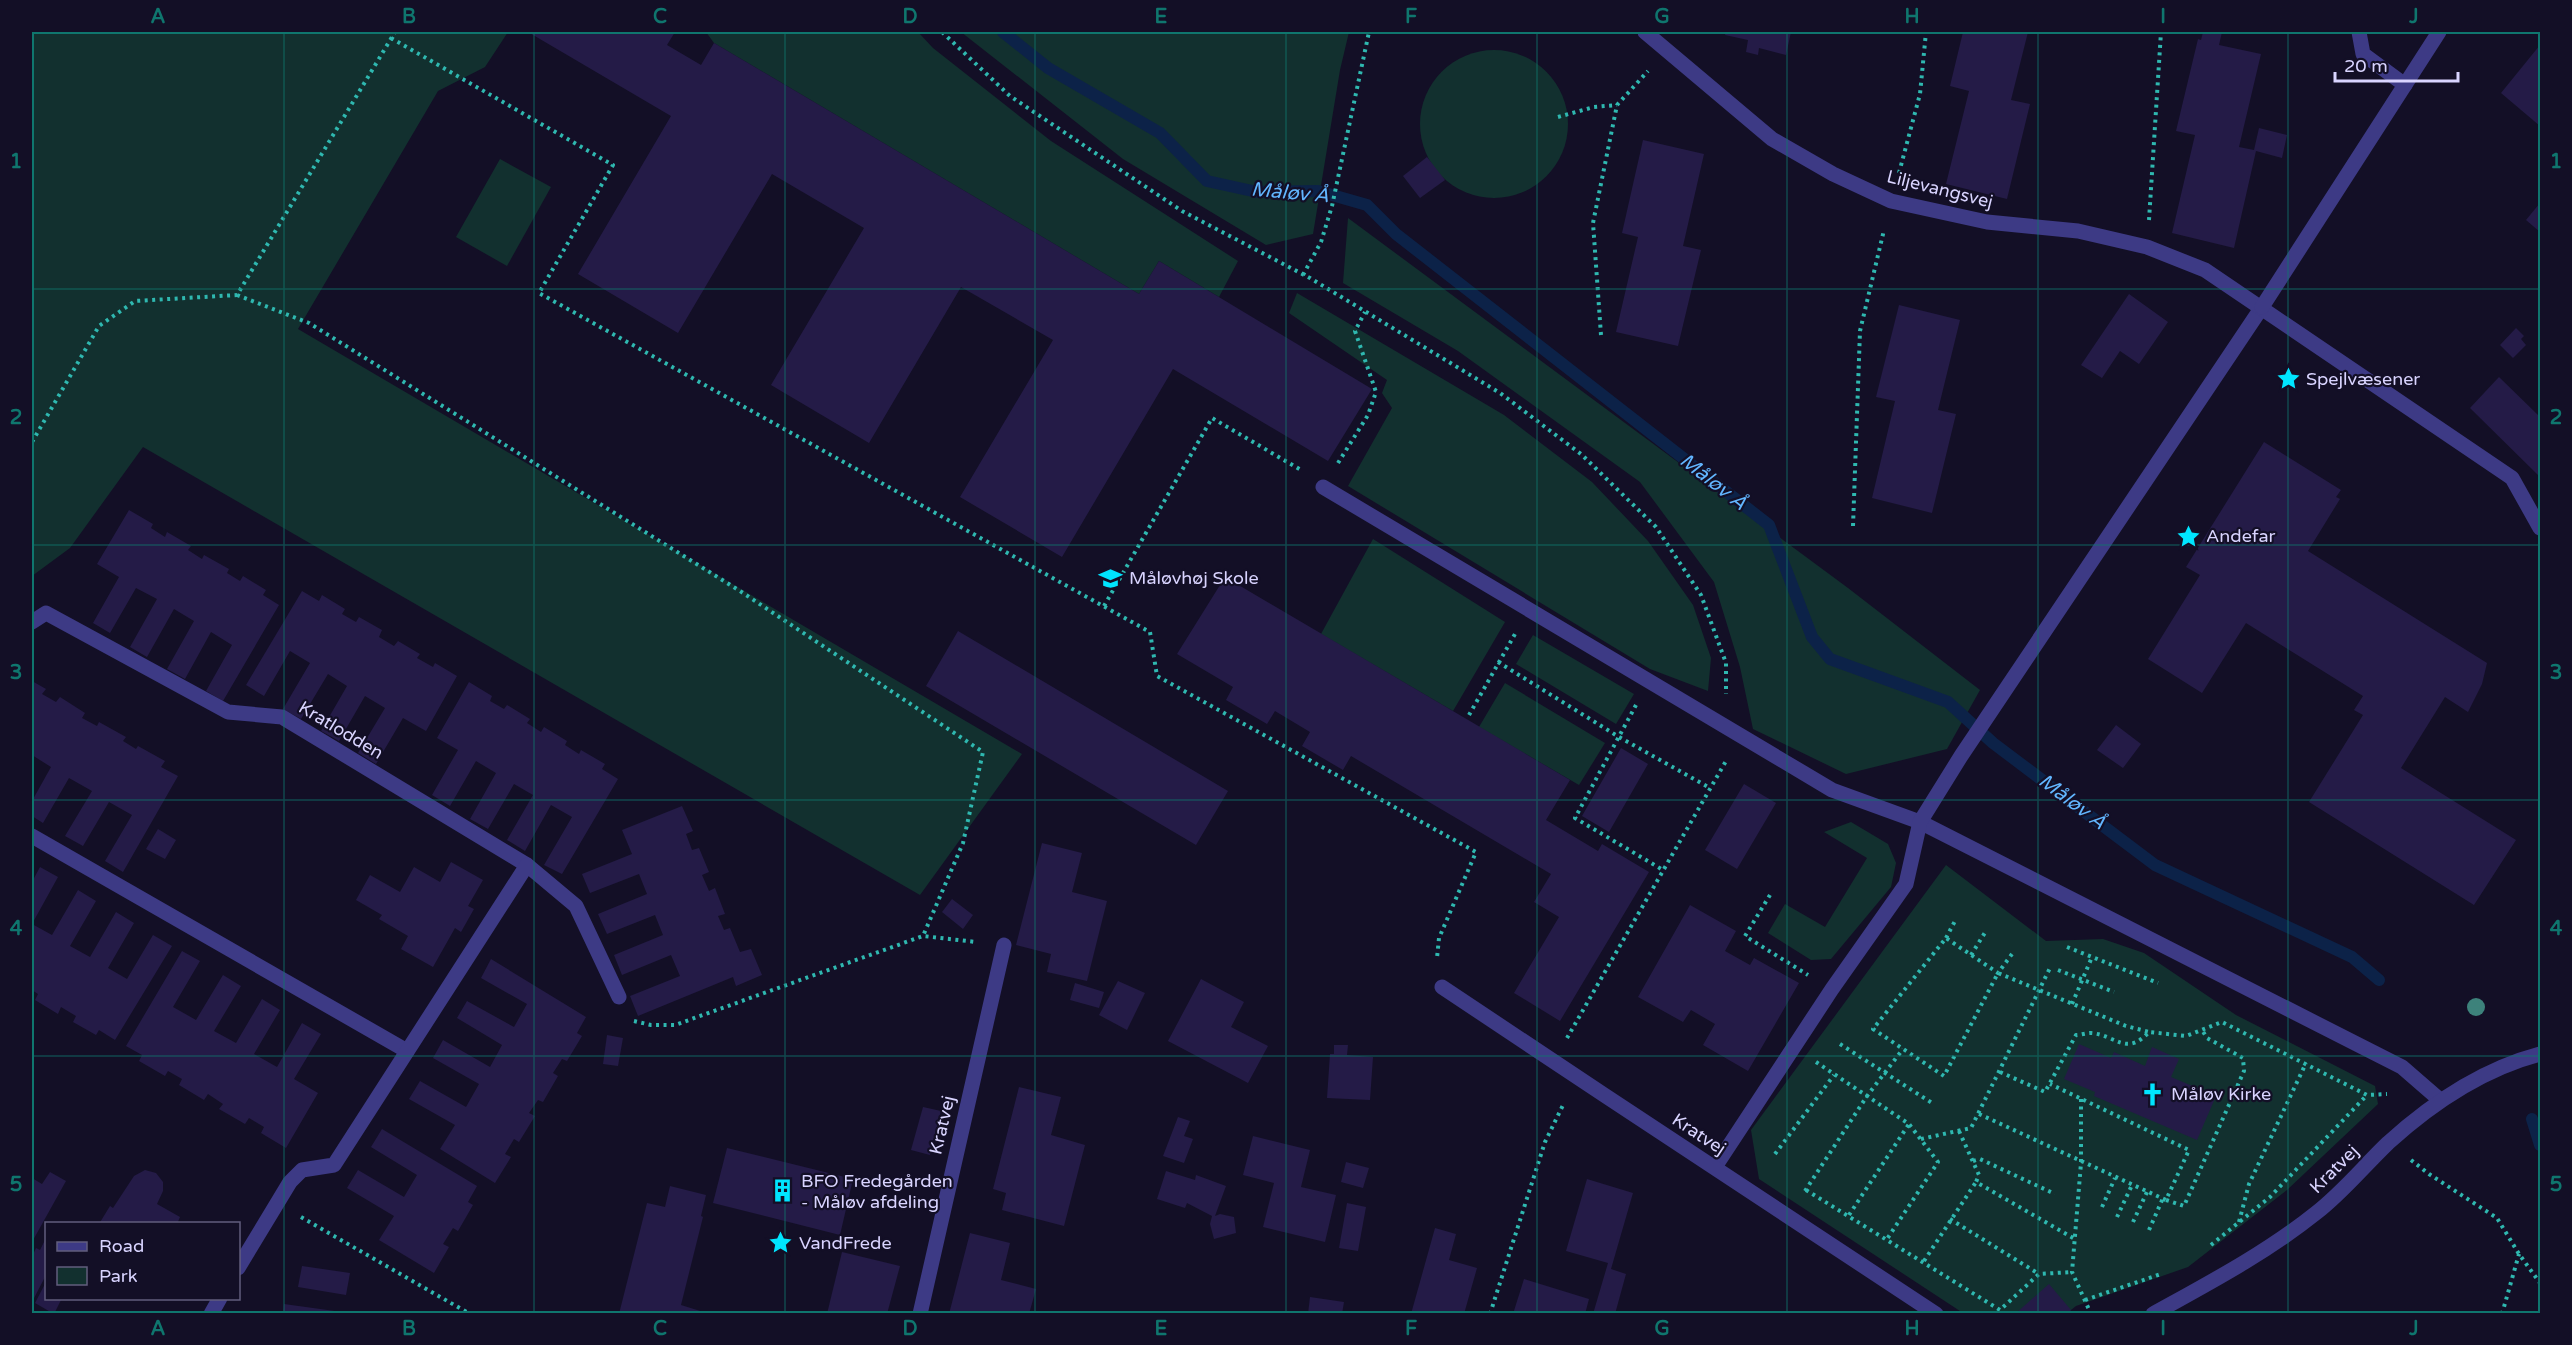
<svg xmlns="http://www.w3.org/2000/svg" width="2572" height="1345" viewBox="0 0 2572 1345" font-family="'Varela Round',sans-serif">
<rect width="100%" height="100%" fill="#130f26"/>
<g fill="#12302f">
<path d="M32,32H508L485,67L438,91L298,329L1022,754L920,895L143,447L70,548L32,576Z"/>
<path d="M706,32H918L933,48L1051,141L1238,261L1219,297L1159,261L1139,294L714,43Z"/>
<path d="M961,32H1349L1340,70L1313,234L1266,245L1123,159Z"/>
<circle cx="1494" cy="124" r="74"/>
<path d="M500,159L551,187L507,266L456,237Z"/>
<path d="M1348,218L1848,588L1980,690L1947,749L1846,774L1753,729L1740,667L1714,582L1640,482L1458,351L1343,283Z"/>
<path d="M1297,293L1504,415L1592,482L1648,541L1693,605L1711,658L1708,691L1650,669L1348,486L1392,408L1382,393L1387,380L1289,313Z"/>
<path d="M1373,539L1505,622L1453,711L1321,634Z"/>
<path d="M1533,635L1634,694L1616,724L1516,664Z"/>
<path d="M1505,683L1605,743L1579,785L1479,727Z"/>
<path d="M1851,822L1888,844L1896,863L1891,887L1831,959L1811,960L1768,933L1785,904L1825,927L1867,858L1824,832Z"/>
<path d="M1946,865L2046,941L2103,939L2144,953L2236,1015L2375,1086L2378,1104L2287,1190L2188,1267L2076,1306L2066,1314L1963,1313L1759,1179L1751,1130Z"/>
</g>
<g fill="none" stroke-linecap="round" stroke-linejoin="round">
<g stroke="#0c2248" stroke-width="12">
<path d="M1003,32L1048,68L1160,133L1207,181L1257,192L1318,191L1367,205L1396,234L1769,525L1812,637L1830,659L1948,702L1993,743L2155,865L2352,957L2379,980"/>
<path d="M2532,1119L2540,1145"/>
</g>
</g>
<g fill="#241b47">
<path d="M528,32H675L667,45L701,65L714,43L1139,294L1159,261L1372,389L1328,461L1173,369L1062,557L960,497L1053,340L961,287L869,443L771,385L864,228L772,174L678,333L578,274L671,116Z"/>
<path d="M1726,32H1791L1786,55L1759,48L1758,55L1746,52L1748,40L1725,35Z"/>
<path d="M1963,32H2028L2011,100L2030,104L2007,199L1946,184L1969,91L1950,86Z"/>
<path d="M2203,32H2222L2219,45L2261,54L2239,147L2254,150L2259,128L2287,135L2282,158L2256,151L2234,248L2172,233L2195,135L2176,131L2198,39L2201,40Z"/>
<path d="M2540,45V126L2501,93Z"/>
<path d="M1643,140L1704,154L1683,246L1701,250L1678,346L1616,332L1638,237L1622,233Z"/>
<path d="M1427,157L1445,180L1420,198L1403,176Z"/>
<path d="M2540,203V232L2526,220Z"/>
<path d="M2129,294L2168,322L2139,364L2120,351L2102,378L2081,365Z"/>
<path d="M1899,305L1960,320L1938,410L1956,414L1932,513L1872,498L1895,401L1876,397Z"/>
<path d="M2516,328L2524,336L2521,339L2526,345L2513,358L2500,345Z"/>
<path d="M2499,377L2540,417V477L2470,408Z"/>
<path d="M2264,442L2341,490L2336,497L2340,499L2308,551L2487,663L2482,684L2468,712L2445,697L2401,768L2516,840L2474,905L2309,802L2363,715L2354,710L2363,696L2246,623L2202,693L2148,659L2200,575L2186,567Z"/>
<path d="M129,510L153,524L151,528L165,537L167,532L191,546L188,550L202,559L204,555L229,569L227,573L240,581L243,576L266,590L263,595L279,605L223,701L206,691L232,645L211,632L185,679L167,669L194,621L174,609L147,657L130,647L157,599L136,588L110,633L93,623L119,577L97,564Z"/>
<path d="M1225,577L1570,780L1546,820L1598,851L1602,844L1649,872L1560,1021L1514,993L1559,917L1534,902L1551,874L1351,756L1343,770L1302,746L1310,732L1275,711L1267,724L1226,700L1233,687L1177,654Z"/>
<path d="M302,591L319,601L322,595L345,609L342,614L356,622L359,617L382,630L379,637L394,646L398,641L420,654L417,658L433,667L435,663L457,676L426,731L403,718L376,764L358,753L385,708L365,696L339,741L321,731L347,686L328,674L301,719L283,709L310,663L290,651L264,696L246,685Z"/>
<path d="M958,631L1228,791L1196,845L926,686Z"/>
<path d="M32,681L46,689L42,694L56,702L60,697L85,713L82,718L97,726L99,722L126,737L123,741L136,749L138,746L165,761L161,767L178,776L123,872L105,861L132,815L109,802L83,846L65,836L92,791L69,778L43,823L32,816V801L51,767L32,755Z"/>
<path d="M469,682L492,696L490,701L504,709L507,705L530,719L527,723L541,732L544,727L567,741L565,745L579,754L581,750L605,764L602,769L618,779L562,874L544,865L572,817L551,805L525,851L507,840L533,795L514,784L488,829L470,819L496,773L476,761L450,806L432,795L458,750L437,738Z"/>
<path d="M2116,725L2141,744L2123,768L2097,750Z"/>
<path d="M1621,748L1648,764L1609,832L1582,816Z"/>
<path d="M1744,784L1776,803L1737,869L1705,850Z"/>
<path d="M682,806L693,831L686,834L692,850L699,848L709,872L702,875L709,891L715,888L725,914L718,916L724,930L730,928L740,952L751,949L762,975L736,986L733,977L638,1016L630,996L680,976L671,955L622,975L614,955L663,935L655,915L607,934L598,914L647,894L639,874L590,893L582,874L632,854L622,830Z"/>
<path d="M158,829L176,840L165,859L146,849Z"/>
<path d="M1042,843L1082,853L1072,892L1107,901L1087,981L1047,972L1051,954L1016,945Z"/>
<path d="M451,862L483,880L468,906L474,909L461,932L455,928L433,967L401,949L408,936L379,919L382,915L356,900L370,875L400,892L414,867L440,882Z"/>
<path d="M40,867L58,877L32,924L52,935L78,890L96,901L70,946L90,957L116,912L134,923L108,968L127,979L153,935L172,946L115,1040L99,1030L96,1035L73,1022L76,1016L61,1007L58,1014L35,1000L38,994L32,990V882Z"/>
<path d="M952,899L973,915L963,929L942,912Z"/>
<path d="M1690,905L1736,931L1725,951L1750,965L1754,958L1799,983L1748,1071L1703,1045L1715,1024L1691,1010L1683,1022L1638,997Z"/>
<path d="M182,951L200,961L173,1007L196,1020L223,975L241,986L214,1031L236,1043L262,999L280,1010L254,1054L277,1067L302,1023L321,1034L294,1079L318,1093L286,1148L261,1133L264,1127L249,1118L245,1124L219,1109L223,1104L208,1094L204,1100L179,1085L182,1079L168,1071L165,1076L139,1061L142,1055L126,1046Z"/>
<path d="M491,959L586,1017L577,1033L582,1036L567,1061L562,1059L553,1073L558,1076L543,1102L538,1100L529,1113L535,1116L519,1142L514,1139L505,1154L511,1157L495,1183L440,1149L455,1125L409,1099L420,1081L466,1107L479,1084L433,1058L443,1040L490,1067L502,1045L457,1018L467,1001L514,1027L527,1004L481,978Z"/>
<path d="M1201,979L1244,1002L1231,1027L1268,1046L1248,1083L1168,1041Z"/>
<path d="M1118,981L1145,993L1127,1030L1099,1015Z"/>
<path d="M1075,983L1104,992L1099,1008L1070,1000Z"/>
<path d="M607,1035L623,1038L618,1066L603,1064Z"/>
<path d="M2079,1044L2111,1058L2114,1052L2145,1066L2152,1047L2179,1059L2171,1077L2216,1096L2197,1140L2094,1096L2095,1092L2064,1079Z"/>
<path d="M1334,1045H1348L1347,1055L1373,1057L1370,1100L1327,1098L1330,1054H1334Z"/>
<path d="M1019,1087L1061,1097L1051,1135L1085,1145L1064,1226L1002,1210L1006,1193L993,1189Z"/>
<path d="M923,1107L941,1111L930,1155L911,1150Z"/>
<path d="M1178,1117L1190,1121L1184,1136L1193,1139L1184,1163L1163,1156Z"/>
<path d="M382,1129L477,1186L468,1202L473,1205L458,1231L453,1228L443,1244L449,1247L434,1273L379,1240L394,1216L347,1188L358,1170L404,1197L417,1175L371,1147Z"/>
<path d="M1253,1136L1310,1150L1301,1187L1336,1195L1325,1242L1263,1227L1274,1183L1243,1175Z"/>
<path d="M727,1148L853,1179L840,1235L713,1203Z"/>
<path d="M1346,1162L1369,1168L1363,1188L1341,1182Z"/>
<path d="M145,1170L156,1173L163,1182V1191L157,1204L180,1217L177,1224H99L110,1206L113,1208L134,1176Z"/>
<path d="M1166,1171L1195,1180L1196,1175L1226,1186L1215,1216L1220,1214L1234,1217L1236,1233L1214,1239L1210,1224L1212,1216L1187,1203L1185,1208L1157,1199Z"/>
<path d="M50,1172L66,1181L32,1242V1178L42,1184Z"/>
<path d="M1587,1179L1633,1193L1611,1269L1626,1274L1615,1314H1593L1608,1263L1566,1251Z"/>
<path d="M670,1186L706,1195L701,1216L703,1217L681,1305L710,1314H619L647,1203L665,1207Z"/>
<path d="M1347,1203L1366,1207L1358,1251L1339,1248Z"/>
<path d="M1435,1228L1456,1234L1449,1260L1477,1268L1464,1314H1411Z"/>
<path d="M970,1233L1010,1243L1001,1280L1036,1289L1029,1314H949Z"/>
<path d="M46,1238V1275L32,1302V1257L36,1248L40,1250Z"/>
<path d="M842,1252L900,1266L887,1314H827Z"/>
<path d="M302,1266L350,1273L346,1295L298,1287Z"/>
<path d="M1524,1279L1589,1299L1585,1314H1513Z"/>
<path d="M46,1282V1298H62L54,1314L35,1303Z"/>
<path d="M2049,1284L2071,1310L2067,1314H2015Z"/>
<path d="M1310,1297L1344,1302L1342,1314H1308Z"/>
<path d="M284,1304L342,1312V1314H283Z"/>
</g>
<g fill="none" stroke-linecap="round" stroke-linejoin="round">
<g stroke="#2fb8b0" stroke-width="4" stroke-dasharray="3 4.5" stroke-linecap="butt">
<path d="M942,32L1010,96L1182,211L1310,278L1500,393L1581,454L1656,527L1701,595L1726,663V694"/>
<path d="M391,38L613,165L539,293L1150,632L1157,676L1476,852L1439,938L1437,958"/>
<path d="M1558,117L1594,107L1617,105"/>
<path d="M1899,173L1920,94L1926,32"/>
<path d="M2149,220L2161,32"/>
<path d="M1303,275L1321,242L1332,206L1369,32"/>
<path d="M237,295L309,323L740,591L983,752L963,843L923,936"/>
<path d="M1601,335L1593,223L1617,105L1648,71"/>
<path d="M32,442L99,326L135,301L237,295L395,32"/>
<path d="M1338,463L1368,415L1376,392L1355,331L1365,312"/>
<path d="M1853,526L1860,331L1884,230"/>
<path d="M1104,606L1212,418L1301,470"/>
<path d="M1498,662L1619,737L1710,788"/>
<path d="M1636,705L1575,818L1663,870"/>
<path d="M1469,715L1515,634"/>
<path d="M1770,895L1745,936L1808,975"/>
<path d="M1946,938L1956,919"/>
<path d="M2067,947L2158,983"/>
<path d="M2012,954L1998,973L1946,938L1873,1029L1944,1076L1998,973L2126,1026L2149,1032"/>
<path d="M1971,955L1986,931"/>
<path d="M2058,970L2114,992"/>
<path d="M2072,1004L2092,957"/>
<path d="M634,1021L651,1025H675L923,936L976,942"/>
<path d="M1567,1038L1726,761"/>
<path d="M1840,1044L1932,1103"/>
<path d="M1816,1062L1909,1124L1938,1162L1887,1239"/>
<path d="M2000,1072L2045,1092L2076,1035C2081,1035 2086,1033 2091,1033C2116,1035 2126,1057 2149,1032L2186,1036L2222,1022L2367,1095L2387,1094"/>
<path d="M2081,1099V1163L2072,1272L2091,1314"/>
<path d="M1979,1114L2166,1200L2189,1150L2050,1084"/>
<path d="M1959,1131L1979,1175L1976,1182L2075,1239"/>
<path d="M1921,1139L1971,1128L2051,966"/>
<path d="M1775,1154L1834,1075"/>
<path d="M2411,1160L2429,1174L2497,1218L2519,1254L2540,1283"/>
<path d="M1973,1161L1980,1159L2055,1194"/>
<path d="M1806,1190L2000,1310L2039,1274L2072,1272"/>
<path d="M1805,1191L1867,1096L1903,1049"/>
<path d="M2166,1200L2184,1206L2244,1071L2243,1058L2207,1038L2202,1030"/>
<path d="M2102,1207L2115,1178"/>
<path d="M1849,1215L1909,1124"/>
<path d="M301,1217L470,1314"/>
<path d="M2117,1217L2132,1185"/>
<path d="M1950,1219L2039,1274"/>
<path d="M2133,1222L2147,1192"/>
<path d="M2239,1222L2249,1184L2306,1063"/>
<path d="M2149,1230L2163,1198"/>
<path d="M2211,1245L2270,1197L2367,1095"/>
<path d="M1924,1261L1976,1182"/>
<path d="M2085,1300L2161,1274"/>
<path d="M1490,1314L1545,1142L1564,1103"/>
<path d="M2502,1314L2519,1254"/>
</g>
<g stroke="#3d3a85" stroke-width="15">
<path d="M2359,32L2363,54L2405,85"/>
<path d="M1323,487L1832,790L1920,822L2402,1067L2440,1100"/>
<path d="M1715,1167L1832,989L1906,884L1920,822L1961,756L2262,307"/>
</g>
<g stroke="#3d3a85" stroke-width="15">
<path d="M1645,32L1772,139L1833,174L1891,201L1987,222L2078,231L2147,247L2205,270L2512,478L2540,528"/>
<path d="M2262,307L2439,32"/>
<path d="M32,622L46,613L228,712L282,717L527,865L576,906L619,997"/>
<path d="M32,836L407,1051"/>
<path d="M1442,987C1606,1097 1771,1205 1936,1314"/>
<path d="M238,1268L290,1182L302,1170L334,1165L527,865"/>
<path d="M211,1314L220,1298"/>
<path d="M920,1314L1004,945"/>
</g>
<path stroke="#3d3a85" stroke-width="15" d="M2153,1314C2209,1283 2266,1253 2316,1213C2342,1193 2364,1166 2388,1143C2432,1103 2483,1069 2540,1054"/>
</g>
<circle fill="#3d827b" cx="2476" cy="1007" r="9"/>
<path fill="none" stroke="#0f766e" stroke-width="1.5" stroke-opacity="0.55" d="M284,32V1314M534,32V1314M785,32V1314M1035,32V1314M1286,32V1314M1537,32V1314M1787,32V1314M2038,32V1314M2288,32V1314M32,289H2540M32,545H2540M32,800H2540M32,1056H2540"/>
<defs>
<symbol id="sight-bare" viewBox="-9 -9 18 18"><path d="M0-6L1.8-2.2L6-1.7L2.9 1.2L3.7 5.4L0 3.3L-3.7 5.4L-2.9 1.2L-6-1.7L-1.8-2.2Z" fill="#00e5ff" stroke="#130f26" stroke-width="2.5" paint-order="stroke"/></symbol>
<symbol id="school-bare" viewBox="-9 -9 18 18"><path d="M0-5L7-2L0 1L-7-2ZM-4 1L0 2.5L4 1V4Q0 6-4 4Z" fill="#00e5ff" stroke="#130f26" stroke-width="2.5" paint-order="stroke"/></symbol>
<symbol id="church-bare" viewBox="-9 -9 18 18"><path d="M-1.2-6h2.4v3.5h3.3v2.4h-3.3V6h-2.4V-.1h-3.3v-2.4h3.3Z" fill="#00e5ff" stroke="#130f26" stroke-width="2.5" paint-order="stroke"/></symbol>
<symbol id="building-bare" viewBox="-9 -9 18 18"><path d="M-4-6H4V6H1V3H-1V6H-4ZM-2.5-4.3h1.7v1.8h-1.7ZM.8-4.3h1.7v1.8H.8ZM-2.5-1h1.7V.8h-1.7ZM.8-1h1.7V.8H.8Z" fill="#00e5ff" stroke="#130f26" stroke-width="2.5" paint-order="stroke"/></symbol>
</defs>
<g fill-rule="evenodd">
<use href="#sight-bare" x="2272" y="362" width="33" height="33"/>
<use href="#sight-bare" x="2172" y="520" width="33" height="33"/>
<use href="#school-bare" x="1094" y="562" width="33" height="33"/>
<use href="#church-bare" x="2136" y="1078" width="33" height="33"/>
<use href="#building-bare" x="766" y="1174" width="33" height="33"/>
<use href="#sight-bare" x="764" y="1226" width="33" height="33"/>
</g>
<g text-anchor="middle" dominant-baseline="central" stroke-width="4.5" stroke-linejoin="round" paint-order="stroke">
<g font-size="18" fill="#d9d4ff" stroke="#130f26">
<text transform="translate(1940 189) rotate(14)">Liljevangsvej</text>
<text transform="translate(341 730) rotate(31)">Kratlodden</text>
<text transform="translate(942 1125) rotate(-77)">Kratvej</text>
<text transform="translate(1699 1134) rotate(33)">Kratvej</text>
<text transform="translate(2334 1169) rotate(-45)">Kratvej</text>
</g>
<g font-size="18" fill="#d9d4ff" stroke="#130f26" text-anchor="start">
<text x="2306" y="379">Spejlvæsener</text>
<text x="2206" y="536">Andefar</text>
<text x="1129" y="578">Måløvhøj Skole</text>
<text x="2171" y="1094">Måløv Kirke</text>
<text x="801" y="1181">BFO Fredegården<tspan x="801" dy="21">- Måløv afdeling</tspan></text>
<text x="799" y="1243">VandFrede</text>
</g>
<g font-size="20" font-style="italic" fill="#62b6ff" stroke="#130f26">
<text transform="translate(1290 193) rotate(5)">Måløv Å</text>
<text transform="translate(1713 482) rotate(38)">Måløv Å</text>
<text transform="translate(2072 802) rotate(37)">Måløv Å</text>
</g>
</g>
<rect width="2572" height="1345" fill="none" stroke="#130f26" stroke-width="66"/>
<rect x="45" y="1222" width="195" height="78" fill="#130f26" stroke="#625e7d" stroke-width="1.5"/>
<rect x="57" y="1242" width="30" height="9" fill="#3d3a85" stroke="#625e7d" stroke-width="1.5"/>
<text x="99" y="1252" font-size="18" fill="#d9d4ff">Road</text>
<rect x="57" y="1267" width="30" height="18" fill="#12302f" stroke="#625e7d" stroke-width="1.5"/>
<text x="99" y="1282" font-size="18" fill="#d9d4ff">Park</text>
<path d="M2335 72v9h123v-9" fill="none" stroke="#d9d4ff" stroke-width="3"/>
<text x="2344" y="72" font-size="18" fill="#d9d4ff" stroke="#130f26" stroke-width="4.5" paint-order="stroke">20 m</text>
<rect x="33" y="33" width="2506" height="1279" fill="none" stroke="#0f766e" stroke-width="2"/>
<g font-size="20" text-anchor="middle" font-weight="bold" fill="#0f766e">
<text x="158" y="23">A</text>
<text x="409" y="23">B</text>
<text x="660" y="23">C</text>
<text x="910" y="23">D</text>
<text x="1161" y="23">E</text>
<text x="1411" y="23">F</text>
<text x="1662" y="23">G</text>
<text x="1912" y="23">H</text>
<text x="2163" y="23">I</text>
<text x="2414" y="23">J</text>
<text x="16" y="168">1</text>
<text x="2556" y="168">1</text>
<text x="16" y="424">2</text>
<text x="2556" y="424">2</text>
<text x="16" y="679">3</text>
<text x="2556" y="679">3</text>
<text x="16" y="935">4</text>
<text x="2556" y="935">4</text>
<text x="16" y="1191">5</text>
<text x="2556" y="1191">5</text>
<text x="158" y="1335">A</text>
<text x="409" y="1335">B</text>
<text x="660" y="1335">C</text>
<text x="910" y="1335">D</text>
<text x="1161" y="1335">E</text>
<text x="1411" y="1335">F</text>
<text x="1662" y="1335">G</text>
<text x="1912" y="1335">H</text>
<text x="2163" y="1335">I</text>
<text x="2414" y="1335">J</text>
</g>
</svg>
